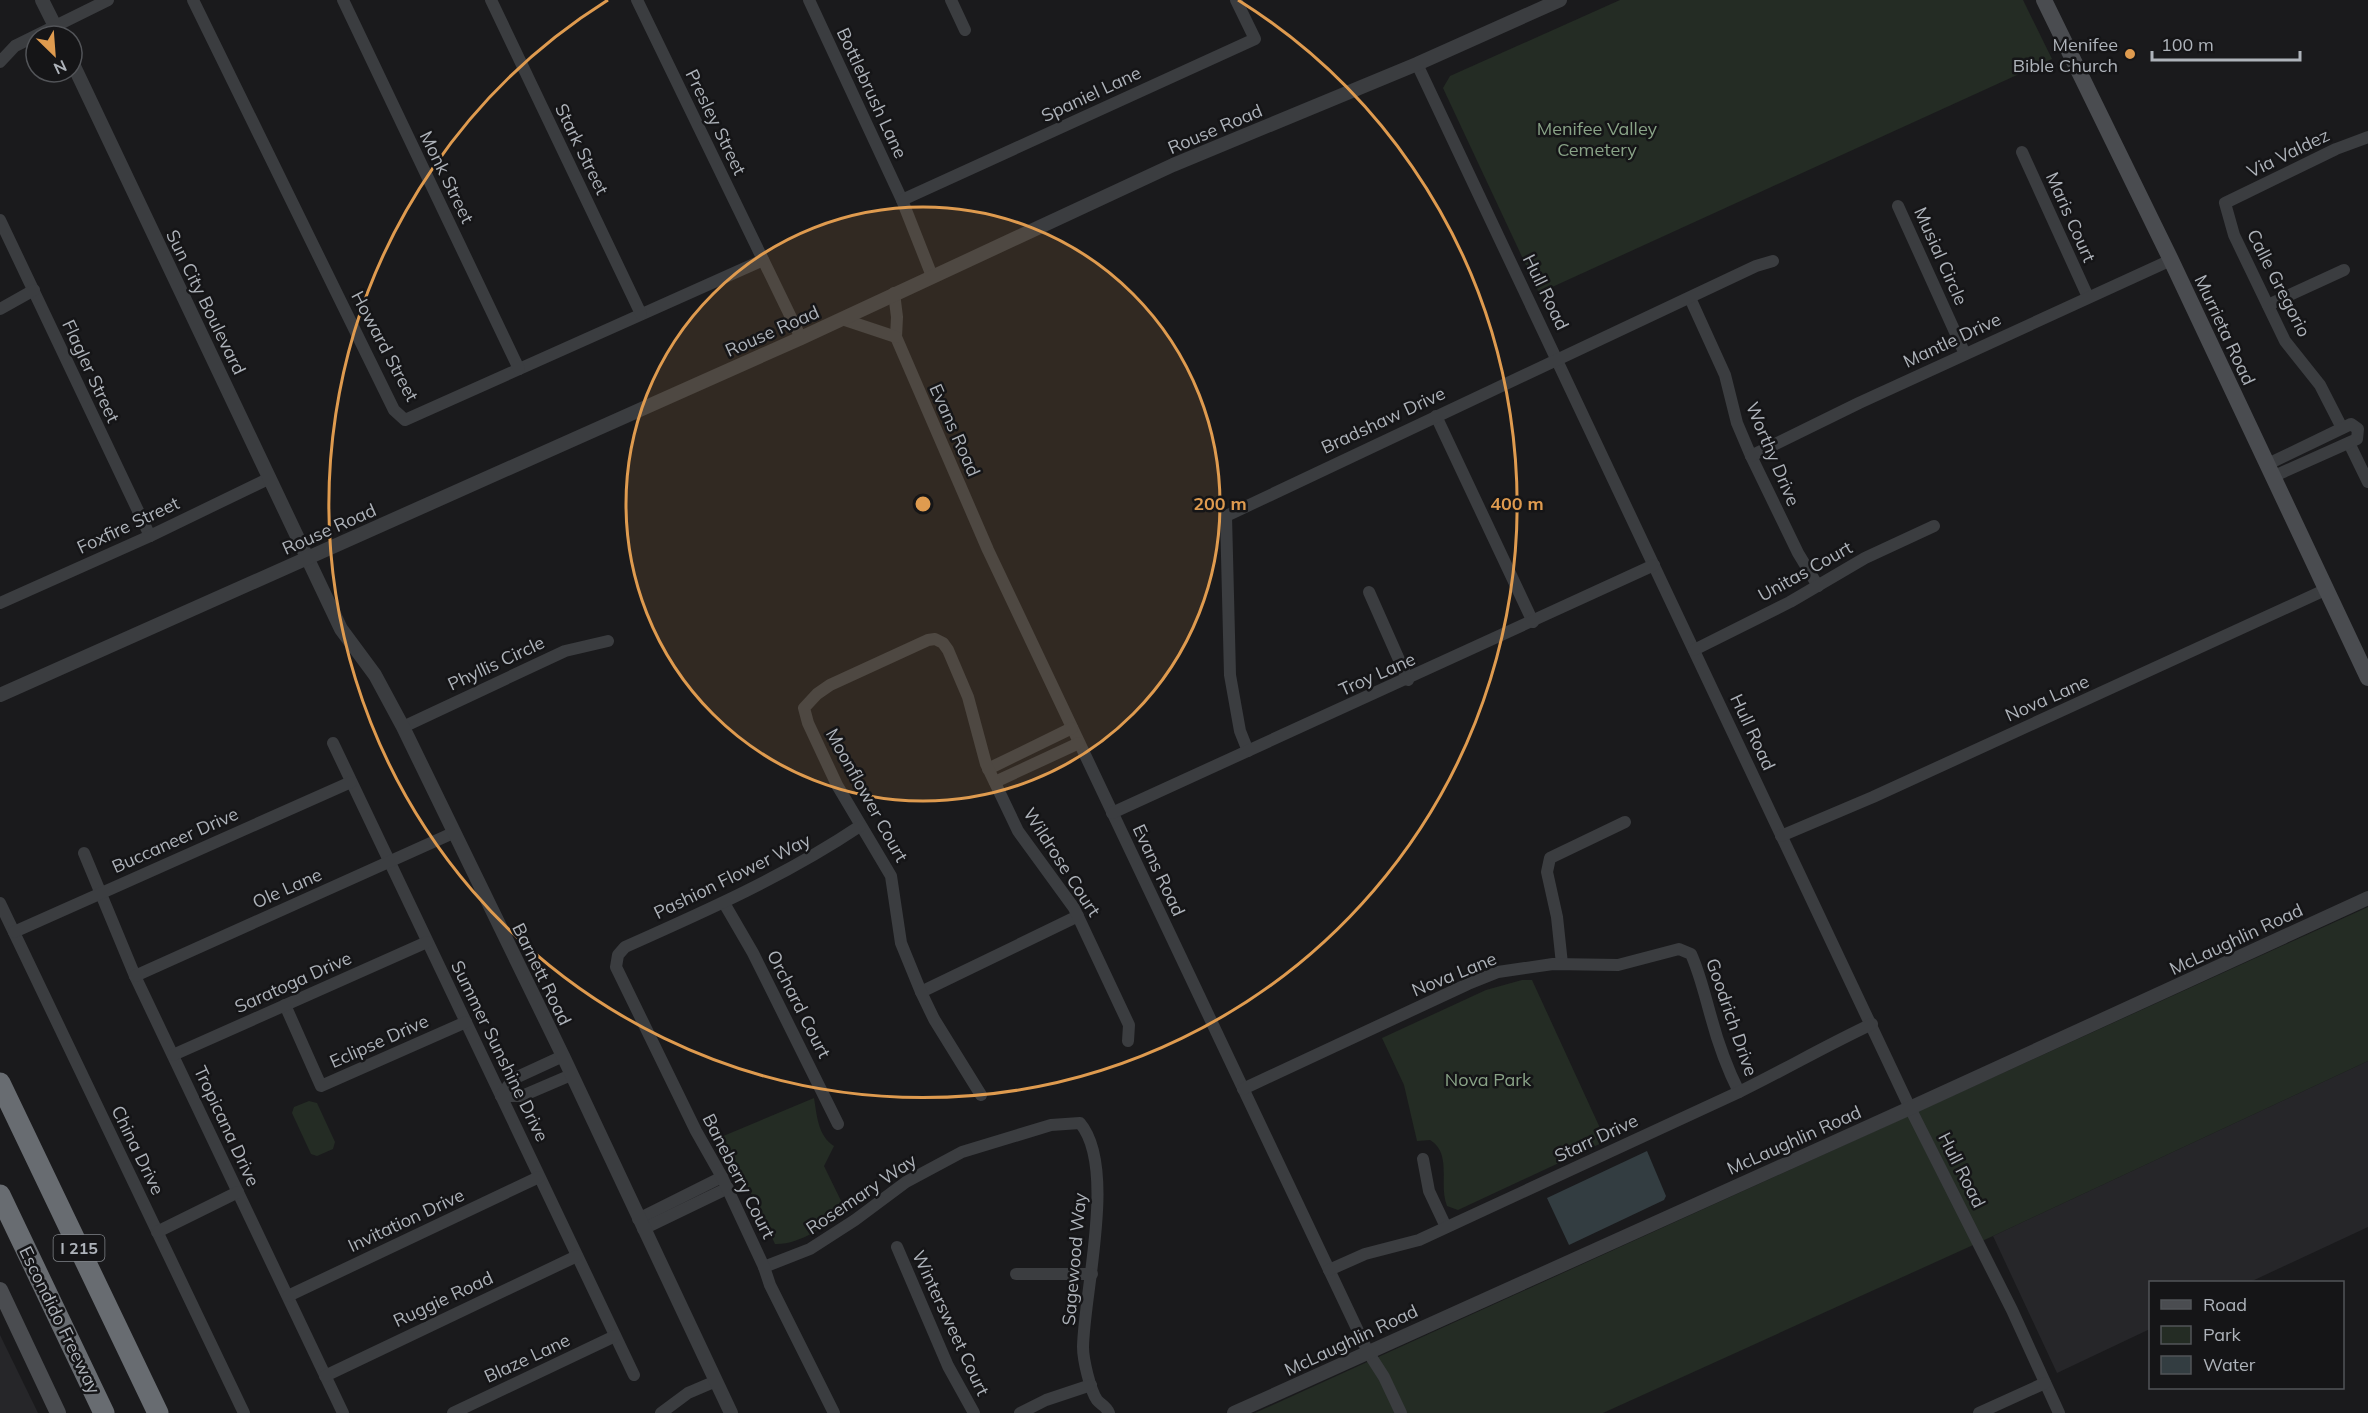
<svg xmlns="http://www.w3.org/2000/svg" width="2368" height="1413" viewBox="0 0 2368 1413" font-family="Mulish,sans-serif">
<rect width="100%" height="100%" fill="#1a1a1c"/>
<g fill="#262629">
<path d="M2368,1061V1227L2250,1282H2150V1329L2057,1373L1993,1236Z"/>
<path d="M0,1335L38,1413H0Z"/>
</g>
<g fill="#242c24">
<path d="M1620,0H2023L2052,59L1539,293L1443,88L1450,76Z"/>
<path d="M2368,907V1061L1993,1236L1603,1413H1255Z"/>
<path d="M1522,980H1532L1606,1141L1458,1210L1447,1206C1438,1184 1453,1154 1430,1140L1417,1141L1404,1085L1382,1038L1486,990Z"/>
<path d="M814,1098C817,1116 818,1136 834,1146L824,1166L846,1211C826,1225 800,1245 775,1244L740,1170L721,1137Z"/>
<path d="M309,1101L317,1103L335,1142L333,1149L317,1156L311,1154L292,1113L294,1107Z"/>
</g>
<path fill="#333d41" d="M1647,1151L1666,1196L1664,1200L1569,1245L1547,1198Z"/>
<g fill="none" stroke-linecap="round" stroke-linejoin="round">
<g stroke="#3b3d40" stroke-width="12">
<path d="M193,0L394,410L405,420L763,260"/>
<path d="M343,0L519,369"/>
<path d="M491,0L641,314"/>
<path d="M637,0L801,338"/>
<path d="M809,0L902,200L932,276"/>
<path d="M951,0L965,30"/>
<path d="M0,62L15,46L108,0"/>
<path d="M1417,64L1910,1108L2012,1310L2059,1413"/>
<path d="M2022,152L2088,297"/>
<path d="M902,200L1255,39L1236,0"/>
<path d="M1898,206L1965,354"/>
<path d="M0,220L150,536"/>
<path d="M894,293L897,317L896,337L988,550L1368,1352L1384,1377L1401,1413"/>
<path d="M1690,298L1725,375L1737,423L1751,456L1798,553L1818,586"/>
<path d="M2268,305L2344,270"/>
<path d="M0,309L34,290"/>
<path d="M842,319L896,337"/>
<path d="M1436,416L1533,622"/>
<path d="M2342,428L2320,385L2285,341L2234,235L2225,203L2336,149L2368,137"/>
<path d="M2349,443L2368,482"/>
<path d="M1751,456L1859,403L2171,260"/>
<path d="M2266,465L2351,424L2358,429L2357,439L2272,477"/>
<path d="M1369,592L1408,680"/>
<path d="M0,603L150,536L270,478"/>
<path d="M1694,650L1790,602L1865,558L1934,526"/>
<path d="M403,727L565,651L608,641"/>
<path d="M333,743L634,1375"/>
<path d="M1248,751L1240,731L1230,675L1226,516L1756,266L1773,261"/>
<path d="M988,769L1072,728"/>
<path d="M995,782L1079,743"/>
<path d="M1112,813L1654,565"/>
<path d="M1781,836L1873,797L2327,589"/>
<path d="M84,853L135,976L343,1413"/>
<path d="M0,903L244,1413"/>
<path d="M724,903L753,953L838,1124"/>
<path d="M14,932L351,782"/>
<path d="M1562,964L1557,917L1547,872L1550,858L1625,822"/>
<path d="M135,976L453,833"/>
<path d="M921,992L1078,916"/>
<path d="M285,1005L321,1086L466,1022"/>
<path d="M173,1055L427,942"/>
<path d="M1243,1089L1468,984L1498,972L1553,964L1618,965L1679,949L1691,954C1700,974 1705,996 1711,1017C1718,1043 1727,1068 1739,1092"/>
<path d="M981,1095L934,1019L921,992L901,943L891,876L837,785L808,723L804,708L817,694L830,685L928,640L935,639L943,643L948,650L968,697L986,764L1018,831L1074,908L1129,1025L1128,1041"/>
<path d="M501,1096L513,1079L563,1056"/>
<path d="M501,1096H522L571,1075"/>
<path d="M1423,1159L1429,1191L1446,1227"/>
<path d="M638,1219L722,1177"/>
<path d="M643,1229L728,1188"/>
<path d="M157,1232L238,1192"/>
<path d="M897,1247L948,1366L974,1413"/>
<path d="M764,1267L810,1249L855,1220L906,1182L962,1152L1051,1125L1080,1123C1117,1167 1084,1291 1083,1347C1083,1359 1090,1390 1097,1400C1101,1405 1106,1406 1109,1413"/>
<path d="M1329,1270L1365,1254L1419,1240L1739,1092C1784,1070 1827,1045 1872,1024"/>
<path d="M1016,1274H1092"/>
<path d="M288,1296L539,1177"/>
<path d="M325,1376L577,1256"/>
<path d="M453,1413L615,1336"/>
<path d="M661,1413L688,1393L716,1381"/>
<path d="M834,1413L770,1285L764,1267L722,1177L696,1131L616,967L618,955L625,947C706,911 787,875 860,826"/>
<path d="M1020,1413L1046,1400L1091,1385"/>
<path d="M1979,1413L2045,1383"/>
</g>
<g stroke="#3b3d40" stroke-width="14">
<path d="M42,0L60,36"/>
<path d="M72,62L341,629L375,675L403,727L563,1056L731,1413"/>
<path d="M0,695L801,338L1173,165L1417,64L1560,0"/>
<path d="M1234,1413L1910,1108L2368,898"/>
</g>
<g stroke="#4a4c50" stroke-width="16">
<path d="M2044,0L2171,260L2368,678"/>
<path d="M0,1290L58,1413"/>
</g>
<g stroke="#686c71" stroke-width="21">
<path d="M0,1083L158,1413"/>
<path d="M0,1195L104,1413"/>
</g>
</g>
<circle cx="923" cy="504" r="297" fill="#df9b4f" fill-opacity=".12"/>
<g fill="none" stroke="#df9b4f" stroke-width="3">
<circle cx="923" cy="504" r="297"/>
<path d="M1238 0A594 594 0 1 1 608 0"/>
</g>
<circle fill="#df9b4f" stroke="#151517" stroke-width="2" cx="2130" cy="54" r="6"/>
<g text-anchor="middle" dominant-baseline="central" stroke-width="5" stroke-linejoin="round" paint-order="stroke">
<rect fill="#151517" stroke="#808489" stroke-width="1.5" x="53.5" y="1235" width="51" height="26" rx="4.5"/>
<g font-size="16" font-weight="bold" fill="#aeb3ba">
<text x="79" y="1248">I 215</text>
</g>
<g font-size="18" fill="#aeb3ba" stroke="#151517" text-anchor="end">
<text x="2118" y="44">Menifee<tspan x="2118" dy="21">Bible Church</tspan></text>
</g>
<g font-size="18" fill="#aeb3ba" stroke="#151517">
<text transform="translate(872 93) rotate(65)">Bottlebrush Lane</text>
<text transform="translate(1091 94) rotate(-25)">Spaniel Lane</text>
<text transform="translate(716 122) rotate(64)">Presley Street</text>
<text transform="translate(1215 129) rotate(-23)">Rouse Road</text>
<text transform="translate(582 149) rotate(64)">Stark Street</text>
<text transform="translate(2288 153) rotate(-26)">Via Valdez</text>
<text transform="translate(447 177) rotate(64)">Monk Street</text>
<text transform="translate(2071 217) rotate(66)">Maris Court</text>
<text transform="translate(1941 256) rotate(66)">Musial Circle</text>
<text transform="translate(2279 283) rotate(63)">Calle Gregorio</text>
<text transform="translate(1546 292) rotate(64)">Hull Road</text>
<text transform="translate(206 302) rotate(64)">Sun City Boulevard</text>
<text transform="translate(2225 330) rotate(65)">Murrieta Road</text>
<text transform="translate(772 331) rotate(-24)">Rouse Road</text>
<text transform="translate(1952 340) rotate(-25)">Mantle Drive</text>
<text transform="translate(385 346) rotate(62)">Howard Street</text>
<text transform="translate(91 371) rotate(65)">Flagler Street</text>
<text transform="translate(1383 420) rotate(-25)">Bradshaw Drive</text>
<text transform="translate(955 430) rotate(66)">Evans Road</text>
<text transform="translate(1773 454) rotate(67)">Worthy Drive</text>
<text transform="translate(128 525) rotate(-25)">Foxfire Street</text>
<text transform="translate(329 529) rotate(-24)">Rouse Road</text>
<text transform="translate(1805 571) rotate(-29)">Unitas Court</text>
<text transform="translate(496 663) rotate(-25)">Phyllis Circle</text>
<text transform="translate(1377 674) rotate(-24)">Troy Lane</text>
<text transform="translate(2047 698) rotate(-24)">Nova Lane</text>
<text transform="translate(1753 732) rotate(65)">Hull Road</text>
<text transform="translate(867 795) rotate(61)">Moonflower Court</text>
<text transform="translate(175 840) rotate(-24)">Buccaneer Drive</text>
<text transform="translate(1062 862) rotate(57)">Wildrose Court</text>
<text transform="translate(1159 870) rotate(65)">Evans Road</text>
<text transform="translate(732 876) rotate(-26)">Pashion Flower Way</text>
<text transform="translate(287 888) rotate(-24)">Ole Lane</text>
<text transform="translate(2236 939) rotate(-25)">McLaughlin Road</text>
<text transform="translate(542 974) rotate(64)">Barnett Road</text>
<text transform="translate(1454 974) rotate(-22)">Nova Lane</text>
<text transform="translate(293 982) rotate(-24)">Saratoga Drive</text>
<text transform="translate(799 1004) rotate(63)">Orchard Court</text>
<text transform="translate(1732 1017) rotate(71)">Goodrich Drive</text>
<text transform="translate(379 1041) rotate(-24)">Eclipse Drive</text>
<text transform="translate(500 1051) rotate(64)">Summer Sunshine Drive</text>
<text transform="translate(227 1126) rotate(65)">Tropicana Drive</text>
<text transform="translate(1596 1138) rotate(-25)">Starr Drive</text>
<text transform="translate(1794 1140) rotate(-24)">McLaughlin Road</text>
<text transform="translate(138 1150) rotate(64)">China Drive</text>
<text transform="translate(1962 1170) rotate(63)">Hull Road</text>
<text transform="translate(739 1176) rotate(63)">Baneberry Court</text>
<text transform="translate(861 1194) rotate(-34)">Rosemary Way</text>
<text transform="translate(406 1220) rotate(-25)">Invitation Drive</text>
<text transform="translate(1074 1259) rotate(-85)">Sagewood Way</text>
<text transform="translate(443 1299) rotate(-25)">Ruggie Road</text>
<text transform="translate(60 1320) rotate(64)">Escondido Freeway</text>
<text transform="translate(951 1323) rotate(65)">Wintersweet Court</text>
<text transform="translate(1351 1340) rotate(-25)">McLaughlin Road</text>
<text transform="translate(527 1358) rotate(-25)">Blaze Lane</text>
</g>
<g font-size="18" fill="#89a387" stroke="#151517">
<text x="1597" y="128">Menifee Valley<tspan x="1597" dy="21">Cemetery</tspan></text>
<text x="1488" y="1079">Nova Park</text>
</g>
</g>
<circle cx="923" cy="504" r="9" fill="#df9b4f" stroke="#151517" stroke-width="3"/>
<g font-size="18" text-anchor="middle" font-weight="bold" fill="#df9b4f" stroke="#151517" stroke-width="5" stroke-linejoin="round" paint-order="stroke">
<text x="1220" y="510">200 m</text>
<text x="1517" y="510">400 m</text>
</g>
<rect x="2149" y="1281" width="195" height="108" fill="#151517" stroke="#525458" stroke-width="1.5"/>
<rect x="2161" y="1300" width="30" height="9" fill="#4a4c50" stroke="#525458" stroke-width="1.5"/>
<text x="2203" y="1311" font-size="18" fill="#aeb3ba">Road</text>
<rect x="2161" y="1326" width="30" height="18" fill="#242c24" stroke="#525458" stroke-width="1.5"/>
<text x="2203" y="1341" font-size="18" fill="#aeb3ba">Park</text>
<rect x="2161" y="1356" width="30" height="18" fill="#333d41" stroke="#525458" stroke-width="1.5"/>
<text x="2203" y="1371" font-size="18" fill="#aeb3ba">Water</text>
<g transform="translate(54 54) rotate(155)"><circle r="28" fill="#151517" stroke="#525458" stroke-width="1.5"/>
<path d="M0-4.5L10 22L0 15L-10 22Z" fill="#df9b4f"/>
<text y="-9" font-size="16" font-weight="bold" text-anchor="middle" fill="#aeb3ba">N</text>
</g>
<path d="M2152 51v9h148v-9" fill="none" stroke="#aeb3ba" stroke-width="3"/>
<text x="2161" y="51" font-size="18" fill="#aeb3ba" stroke="#151517" stroke-width="4.5" paint-order="stroke">100 m</text>
</svg>
